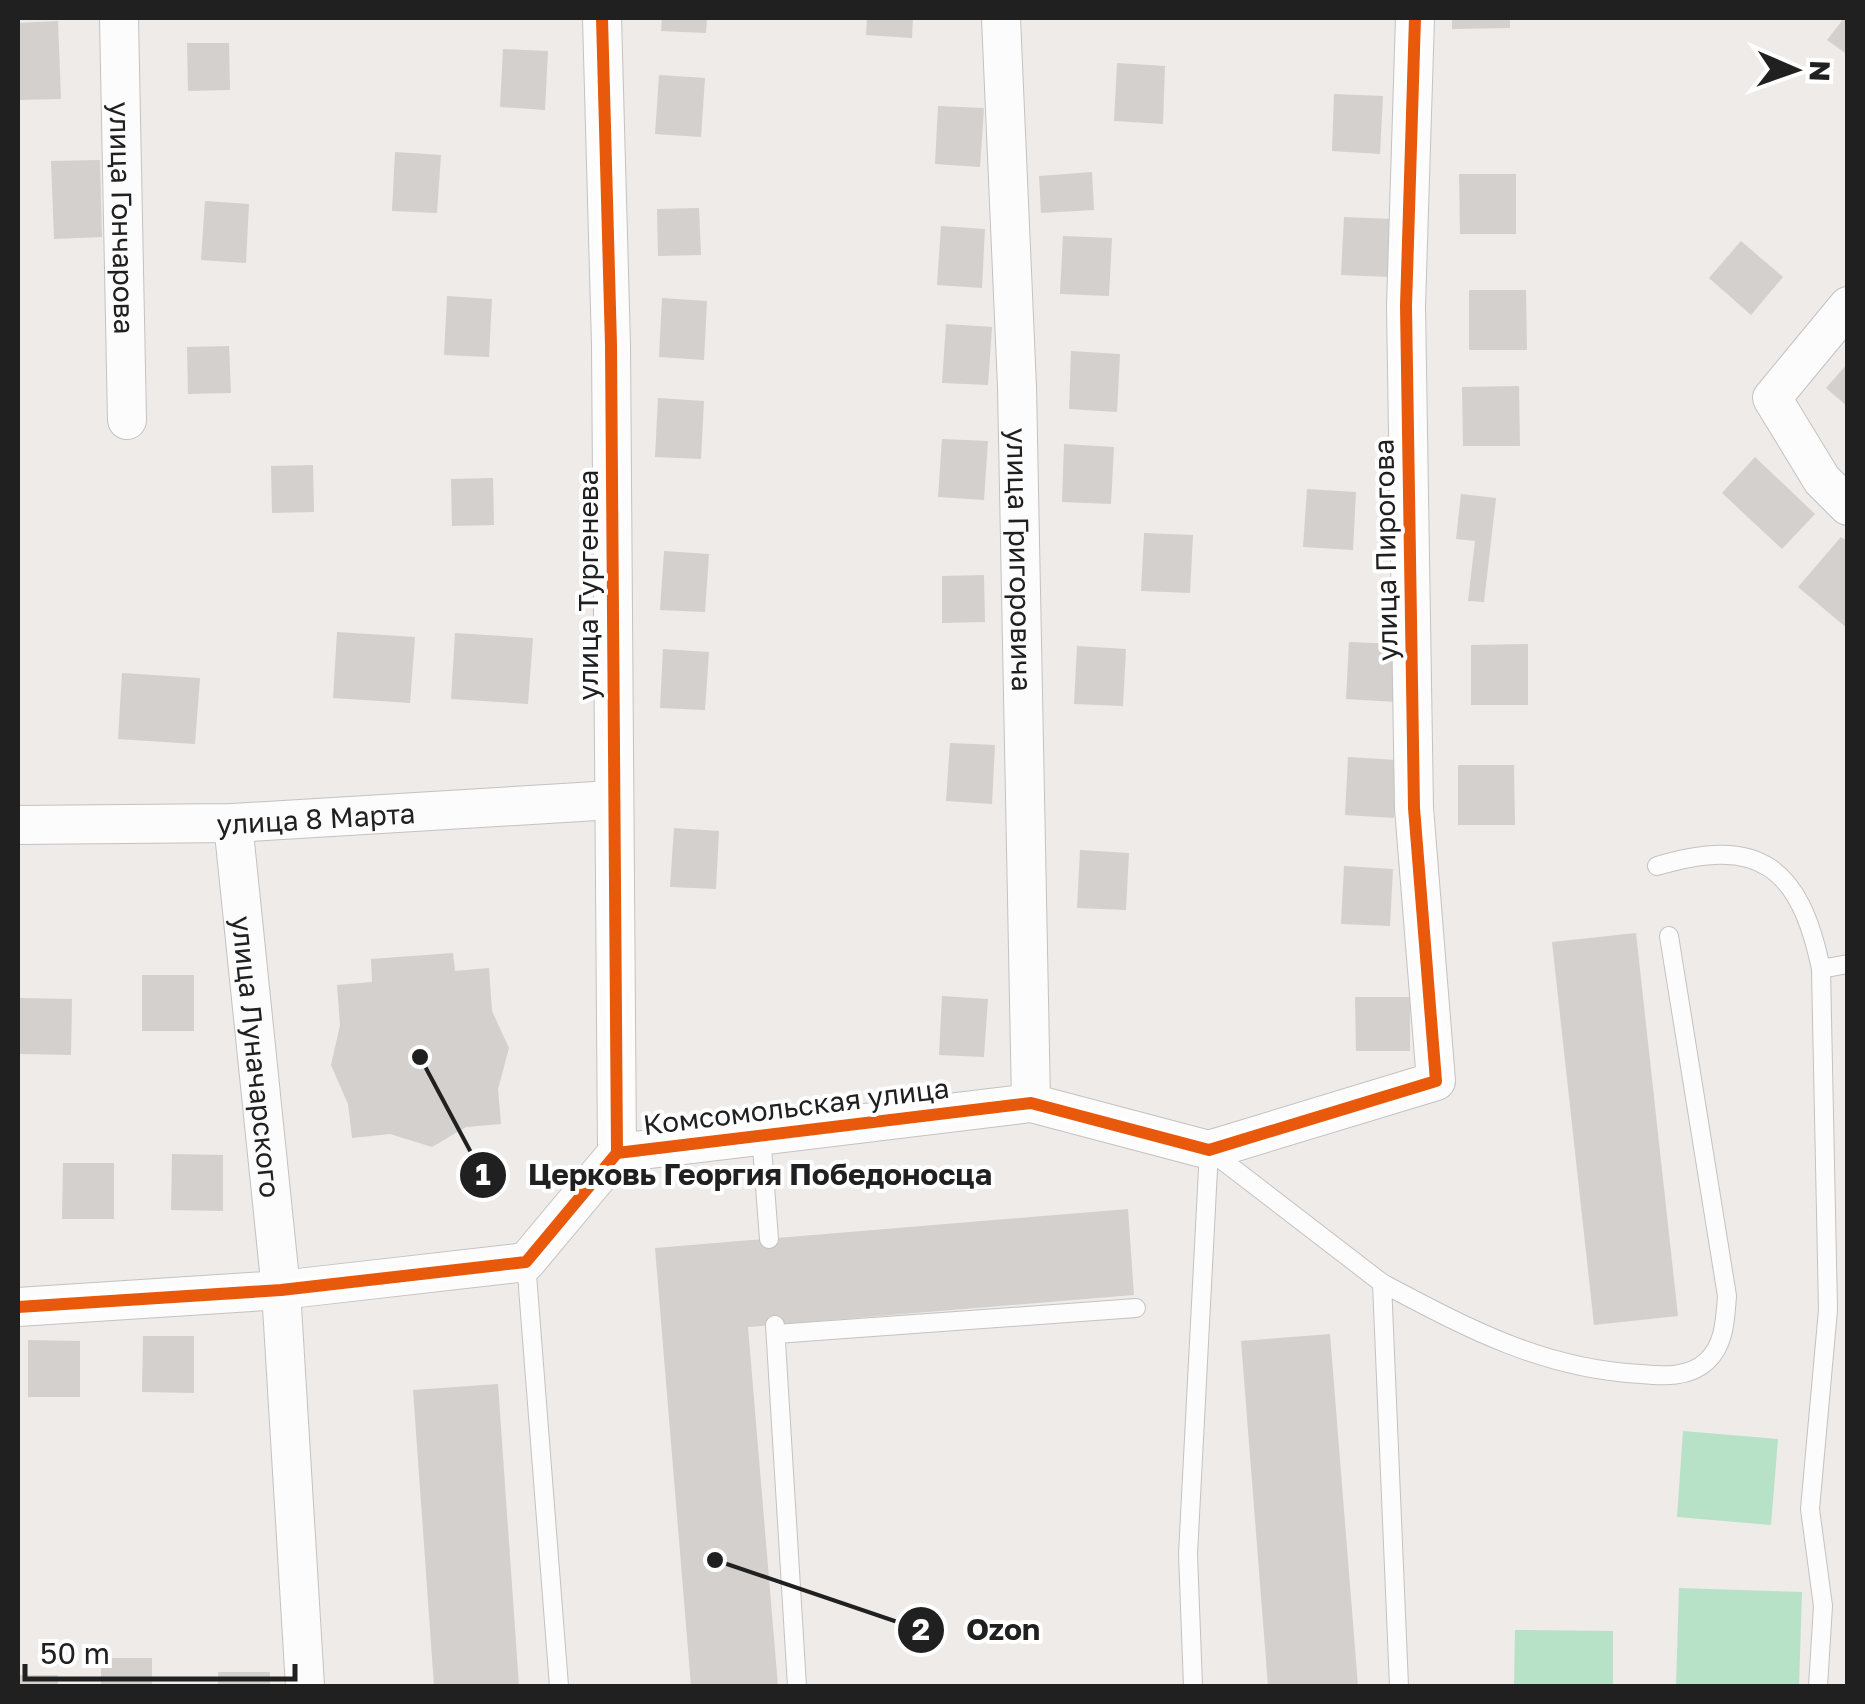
<svg xmlns="http://www.w3.org/2000/svg" width="1865" height="1704" viewBox="0 0 1865 1704" font-family="'Golos Text',sans-serif">
<rect width="100%" height="100%" fill="#eeebe9"/>
<g fill="#b7e2c7">
<path d="M1683,1431L1778,1439L1771,1525L1677,1517Z"/>
<path d="M1679,1588L1802,1592L1799,1686H1676Z"/>
<path d="M1515,1630L1613,1631V1686H1514Z"/>
</g>
<g fill="#d3d0ce">
<path d="M662,18H707L706,33L661,31Z"/>
<path d="M867,18H913L912,38L866,35Z"/>
<path d="M1452,18H1510V28L1452,29Z"/>
<path d="M1844,18H1848V55L1827,40Z"/>
<path d="M58,21L61,99L18,100V23Z"/>
<path d="M187,43H229L230,90L188,91Z"/>
<path d="M503,49L548,51L545,110L500,107Z"/>
<path d="M1117,63L1165,66L1163,124L1114,121Z"/>
<path d="M659,75L705,78L701,137L655,134Z"/>
<path d="M1334,94L1383,96L1380,154L1332,151Z"/>
<path d="M938,106L984,108L980,167L935,164Z"/>
<path d="M395,152L441,155L437,213L392,211Z"/>
<path d="M100,160L102,237L54,239L51,161Z"/>
<path d="M1092,172L1094,210L1041,213L1039,176Z"/>
<path d="M1459,174H1516V234H1460Z"/>
<path d="M205,201L249,204L246,263L201,260Z"/>
<path d="M699,208L701,255L658,256L657,209Z"/>
<path d="M1344,217L1393,219L1390,277L1341,275Z"/>
<path d="M941,226L985,229L982,288L937,285Z"/>
<path d="M1063,236L1112,238L1109,296L1060,294Z"/>
<path d="M1741,241L1783,277L1751,315L1709,278Z"/>
<path d="M1469,290H1526L1527,350H1469Z"/>
<path d="M447,296L492,299L489,357L444,355Z"/>
<path d="M662,298L707,301L704,360L659,357Z"/>
<path d="M946,324L992,327L988,385L942,383Z"/>
<path d="M229,346L231,393L188,394L187,347Z"/>
<path d="M1071,351L1120,354L1117,412L1069,409Z"/>
<path d="M1848,363V407L1826,388Z"/>
<path d="M1519,386L1520,446H1463L1462,387Z"/>
<path d="M658,398L704,401L701,459L655,457Z"/>
<path d="M942,439L988,441L984,500L938,497Z"/>
<path d="M1064,444L1114,447L1111,504L1062,502Z"/>
<path d="M1755,457L1815,514L1782,549L1722,493Z"/>
<path d="M313,465L314,512L272,513L271,466Z"/>
<path d="M493,478L494,525L452,526L451,479Z"/>
<path d="M1307,489L1356,492L1353,550L1303,547Z"/>
<path d="M1461,494L1496,498L1484,602L1468,601L1475,541L1456,539Z"/>
<path d="M1144,533L1193,535L1190,593L1141,591Z"/>
<path d="M1841,537L1848,542V629L1798,587Z"/>
<path d="M664,551L709,554L705,612L660,610Z"/>
<path d="M984,575L985,622L942,623V576Z"/>
<path d="M337,632L415,637L410,703L333,698Z"/>
<path d="M455,633L533,638L528,704L451,699Z"/>
<path d="M1349,642L1397,644L1395,702L1346,699Z"/>
<path d="M1528,644V705H1471V645Z"/>
<path d="M1077,646L1126,649L1123,706L1074,704Z"/>
<path d="M663,649L709,652L705,710L660,708Z"/>
<path d="M122,673L200,678L195,744L118,739Z"/>
<path d="M950,743L995,745L992,804L946,801Z"/>
<path d="M1348,757L1397,760L1394,818L1345,815Z"/>
<path d="M1458,765H1514L1515,825H1458Z"/>
<path d="M674,828L719,831L716,889L670,887Z"/>
<path d="M1080,850L1129,853L1126,910L1077,908Z"/>
<path d="M1344,866L1393,869L1390,926L1341,924Z"/>
<path d="M1636,933L1678,1316L1594,1325L1552,942Z"/>
<path d="M453,953L455,971L489,968L492,1011L509,1048L498,1089L501,1124L466,1127L432,1147L390,1134L352,1138L348,1104L331,1065L340,1025L337,985L372,982L371,959Z"/>
<rect x="142" y="975" width="52" height="56"/>
<path d="M942,996L988,999L984,1057L939,1055Z"/>
<path d="M1355,997H1410V1051H1356Z"/>
<path d="M20,998L72,999L71,1055L20,1054Z"/>
<path d="M172,1154L223,1155V1211L171,1210Z"/>
<path d="M63,1163H114V1219H62Z"/>
<path d="M1128,1209L1134,1295L748,1327L778,1686H691L655,1248Z"/>
<path d="M1330,1334L1358,1686H1268L1241,1341Z"/>
<path d="M143,1336H194V1393L142,1392Z"/>
<path d="M28,1340L80,1341V1397H28Z"/>
<path d="M498,1384L519,1686H434L413,1390Z"/>
<rect x="101" y="1658" width="51" height="28"/>
<rect x="218" y="1672" width="52" height="14"/>
<rect x="18" y="1675" width="40" height="11"/>
</g>
<g fill="none" stroke-linecap="round" stroke-linejoin="round">
<defs>
<g id="lane">
<path d="M1657,866C1759,835 1800,867 1821,969"/>
<path d="M761,1134L769,1239"/>
<path d="M1209,1150L1382,1283L1399,1686"/>
<path d="M526,1262L559,1686"/>
<path d="M1382,1283C1467,1328 1543,1369 1641,1374C1663,1376 1689,1378 1707,1361C1725,1344 1725,1319 1727,1296L1669,936"/>
<path d="M775,1325L797,1686"/>
<path d="M776,1334L1136,1308"/>
<path d="M1193,1686L1188,1554L1209,1150"/>
<path d="M1818,1686L1823,1606L1810,1509L1828,1310L1821,969L1848,964"/>
</g>
<g id="street">
<path id="s1" d="M119,18L127,420"/>
<path d="M602,18L611,345L617,1153"/>
<path id="s2" d="M1001,18L1017,387L1031,1103"/>
<path d="M1848,306L1772,398L1822,480L1848,506"/>
<path id="s3" d="M233,823L281,1290L305,1686"/>
<path id="s4" d="M18,825L233,823L613,800"/>
<path d="M18,1307L281,1290L526,1262L617,1153L1031,1103L1209,1150L1436,1081L1414,808L1406,306L1415,18"/>
</g>
</defs>
<use href="#lane" stroke="#c4c2c1" stroke-width="20"/>
<use href="#street" stroke="#c4c2c1" stroke-width="40"/>
<use href="#lane" stroke="#fcfcfc" stroke-width="18"/>
<use href="#street" stroke="#fcfcfc" stroke-width="38"/>
<defs>
<g id="cycleway">
<path d="M602,18L611,345L617,1153"/>
<path d="M18,1307L281,1290L526,1262L617,1153L1031,1103L1209,1150L1436,1081L1414,808L1406,306L1415,18"/>
</g>
</defs>
<use href="#cycleway" stroke="#fff" stroke-width="19"/>
<use href="#cycleway" stroke="#e8590c" stroke-width="12"/>
</g>
<g text-anchor="middle" dominant-baseline="central" stroke-width="8" stroke-linejoin="round" paint-order="stroke">
<g font-size="28" fill="#202020" stroke="#fff">
<text stroke="none"><textPath href="#s1" startOffset="200">улица Гончарова</textPath></text>
<text transform="translate(1385 550) rotate(-91)">улица Пирогова</text>
<text stroke="none"><textPath href="#s2" startOffset="542">улица Григоровича</textPath></text>
<text transform="translate(587 585) rotate(-90)">улица Тургенева</text>
<text stroke="none"><textPath href="#s4" startOffset="298">улица 8 Марта</textPath></text>
<text stroke="none"><textPath href="#s3" startOffset="235">улица Луначарского</textPath></text>
<text transform="translate(796 1106) rotate(-7)">Комсомольская улица</text>
</g>
</g>
<path fill="none" stroke="#202020" stroke-width="4" d="M420 1057L483 1175M715 1560L921 1630"/>
<g fill="#202020" stroke="#fff" stroke-width="4">
<circle cx="420" cy="1057" r="10"/>
<circle cx="715" cy="1560" r="10"/>
<circle cx="483" cy="1175" r="25"/>
<circle cx="921" cy="1630" r="25"/>
</g>
<g font-size="30" text-anchor="middle" font-weight="bold" fill="#fff">
<text x="483" y="1185">1</text>
<text x="921" y="1640">2</text>
</g>
<g font-size="30" text-anchor="middle" font-weight="bold" fill="#202020" stroke="#fff" stroke-width="8" stroke-linejoin="round" paint-order="stroke">
<text x="760" y="1185">Церковь Георгия Победоносца</text>
<text x="1003" y="1640">Ozon</text>
</g>
<rect width="1865" height="1704" fill="none" stroke="#202020" stroke-width="40"/>
<g transform="translate(1795 70) rotate(92)" stroke="#ffffff" stroke-width="8" paint-order="stroke">
<path d="M0-8L18 38L0 25L-18 38Z" fill="#202020"/>
<text y="-15" font-size="28" font-weight="bold" text-anchor="middle" fill="#202020">N</text>
</g>
<path d="M25 1664v15h270v-15" fill="none" stroke="#202020" stroke-width="5"/>
<text x="40" y="1664" font-size="30" fill="#202020" stroke="#ffffff" stroke-width="8" paint-order="stroke">50 m</text>
</svg>
